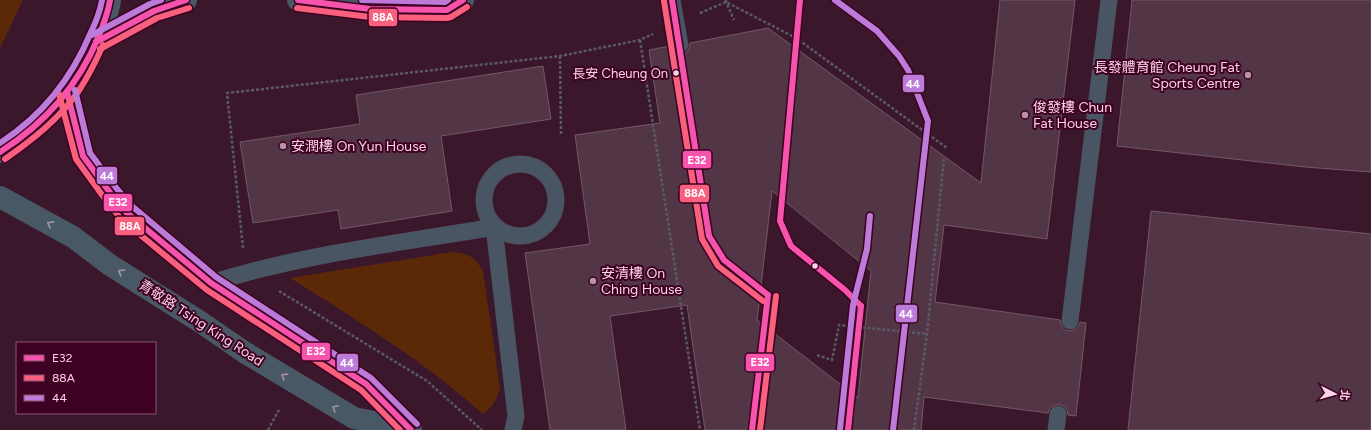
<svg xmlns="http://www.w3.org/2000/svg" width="1371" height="430" viewBox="0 0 1371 430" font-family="Figtree,'Noto Sans TC',sans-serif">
<rect width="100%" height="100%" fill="#3b172b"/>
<g fill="#5b2908">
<path d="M0,0H23L0,48Z"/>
<path d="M452,252C468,253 475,257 483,271L500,388C497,400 493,406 483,414C424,361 357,320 290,278Z"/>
</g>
<g fill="#533645" stroke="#765767" fill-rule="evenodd">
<path d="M1000,0H1075L1047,239L944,225L935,302L1060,320L1061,325L1064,329L1068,331L1074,330L1078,327L1080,322L1086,323L1076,416L1068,415L1067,410L1064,406L1059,404L1054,405L1050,408L1048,413L924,397L921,430H705L687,305L610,316L626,430H550L525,253L590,244L575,135L660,123L649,50L670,46L672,51L676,54L682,55L686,53L689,49L690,43L768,28L981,183ZM772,191L871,271L858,398L757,320Z"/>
<path d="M1132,0H1371V172L1305,167L1117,146Z"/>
<path d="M543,66L551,119L441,136L452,211L341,229L338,210L253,223L240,142L360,124L356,95Z"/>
<path d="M1151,211L1371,234V430H1128Z"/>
</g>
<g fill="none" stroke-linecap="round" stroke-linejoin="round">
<g stroke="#5a5a66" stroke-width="2.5" stroke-dasharray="3 2" stroke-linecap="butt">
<path d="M726,0V2L734,20"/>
<path d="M700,13L726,2L796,38L947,148"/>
<path d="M640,40L700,430"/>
<path d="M560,56L561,134"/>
<path d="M243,248L227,93L560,56L640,40L653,34"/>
<path d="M279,291L427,381L482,430"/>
<path d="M817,355L832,360L839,325L927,334"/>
<path d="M268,430L280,408"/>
<path d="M914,430L927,334L944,157"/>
</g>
<g stroke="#495562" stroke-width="17">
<path d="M672,0L680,45"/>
<circle cx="520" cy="200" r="36"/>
<path d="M211,283C303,254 400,243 494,227L516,416L513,430"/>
<path d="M1070,321L1109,0"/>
<path d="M1056,430L1058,414"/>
</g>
<g stroke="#495865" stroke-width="22">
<path d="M298,0L370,9L447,10L463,0"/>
<path d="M96,42L154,11L186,0"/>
<path d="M67,92L83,156L111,194L127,213L211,283L366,384L411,430"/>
<path d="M0,152C8,147 17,141 25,135C59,108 85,72 100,32C104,21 109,11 110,0"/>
<path d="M0,197L73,237L110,265L202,323L244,352L354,418L410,429"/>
</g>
<defs>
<g id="bus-1">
<path d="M298,0L370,9L447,10L463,0"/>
<path d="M672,0L709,236L724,260L768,295"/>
<path d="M800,0L780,221L791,246L845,290L861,306"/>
<path d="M96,42L154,11L186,0"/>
<path d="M67,92L83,156L111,194L127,213L211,283L366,384L411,430"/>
<path d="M0,152C44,124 78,86 98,38C103,26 108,13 110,0"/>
<path d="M752,430L768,295"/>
<path d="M848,430L861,306"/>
</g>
<g id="bus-2">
<path d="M664,1L702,239L718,266L763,301"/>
<path d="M297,8L370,17L447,18L451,17L467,7"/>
<path d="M100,49L157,18L189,8"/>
<path d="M59,94L76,159L105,199L121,219L207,290L361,390L400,430"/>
<path d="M5,159C32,140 59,119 78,92C88,77 96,61 103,45"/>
<path d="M760,430L776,296"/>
</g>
<g id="bus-3">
<path d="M362,0L445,2L448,0"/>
<path d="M835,0L877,31L899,56L908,70L928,121L893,430"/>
<path d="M92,35L150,4L161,0"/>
<path d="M75,90L90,153L117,189L133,207L216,277L371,378L417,424"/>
<path d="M0,143C42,116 72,78 91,32C96,22 100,11 102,0"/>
<path d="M840,429L853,305L867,249L870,216"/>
</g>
</defs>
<use href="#bus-1" stroke="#3e0023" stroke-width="9"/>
<use href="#bus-2" stroke="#3e0023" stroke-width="9"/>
<use href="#bus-3" stroke="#3e0023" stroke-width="9"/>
<use href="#bus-1" stroke="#f653ac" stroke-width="6"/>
<use href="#bus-2" stroke="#f8607d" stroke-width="6"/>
<use href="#bus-3" stroke="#bd7bd9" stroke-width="6"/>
</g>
<defs><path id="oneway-chevron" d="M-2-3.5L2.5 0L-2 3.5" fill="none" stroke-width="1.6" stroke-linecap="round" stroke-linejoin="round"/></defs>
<g stroke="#a396a4">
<use href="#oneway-chevron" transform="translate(50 224) rotate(-152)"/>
<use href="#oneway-chevron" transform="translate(121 272) rotate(-147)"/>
<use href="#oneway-chevron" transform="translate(284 376) rotate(-148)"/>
<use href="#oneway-chevron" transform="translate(335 408) rotate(-150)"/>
</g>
<g fill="#fdd4e4" stroke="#3e0023" stroke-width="1.5">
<circle cx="676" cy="73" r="3.5"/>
<circle cx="815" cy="266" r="3.5"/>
</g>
<g fill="#b992a3" stroke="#3e0023" stroke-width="1.5">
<circle cx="1248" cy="75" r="4"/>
<circle cx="1025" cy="115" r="4"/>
<circle cx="283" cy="146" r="4"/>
<circle cx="593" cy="281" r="4"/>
</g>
<g text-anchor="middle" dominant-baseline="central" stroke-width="4" stroke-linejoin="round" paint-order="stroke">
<g font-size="13" fill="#fdd4e4" stroke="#3e0023" text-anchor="end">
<text x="668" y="73">長安 Cheung On</text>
</g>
<g font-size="14" fill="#fdd4e4" stroke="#3e0023" text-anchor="start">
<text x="1240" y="67" text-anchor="end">長發體育館 Cheung Fat<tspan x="1240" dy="16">Sports Centre</tspan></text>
<text x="1033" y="107">俊發樓 Chun<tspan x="1033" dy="16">Fat House</tspan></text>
<text x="291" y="146">安潤樓 On Yun House</text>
<text x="601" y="273">安清樓 On<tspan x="601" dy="16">Ching House</tspan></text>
</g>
<g font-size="14" fill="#fdd4e4" stroke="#3e0023">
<text transform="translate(201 323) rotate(33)">青敬路 Tsing King Road</text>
</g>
</g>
<g stroke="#3e0023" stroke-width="1.5">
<rect x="368" y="8" width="30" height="19" rx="4" fill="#f8607d"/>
<rect x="902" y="74" width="23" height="19" rx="4" fill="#bd7bd9"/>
<rect x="682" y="150" width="30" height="19" rx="4" fill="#f653ac"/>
<rect x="96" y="166" width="22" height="19" rx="4" fill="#bd7bd9"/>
<rect x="679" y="184" width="31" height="19" rx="4" fill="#f8607d"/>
<rect x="103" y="193" width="30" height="19" rx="4" fill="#f653ac"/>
<rect x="114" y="216" width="31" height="20" rx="4" fill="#f8607d"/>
<rect x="895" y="304" width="23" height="19" rx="4" fill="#bd7bd9"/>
<rect x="301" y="342" width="30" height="19" rx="4" fill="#f653ac"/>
<rect x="745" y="353" width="30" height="19" rx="4" fill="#f653ac"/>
<rect x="336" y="353" width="23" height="19" rx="4" fill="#bd7bd9"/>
</g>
<g font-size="11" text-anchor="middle" font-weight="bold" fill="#fff">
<text x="383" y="21">88A</text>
<text x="913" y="88">44</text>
<text x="697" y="164">E32</text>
<text x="107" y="180">44</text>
<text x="695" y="197">88A</text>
<text x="118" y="206">E32</text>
<text x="130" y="230">88A</text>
<text x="906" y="318">44</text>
<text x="316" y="355">E32</text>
<text x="760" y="366">E32</text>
<text x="347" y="367">44</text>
</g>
<rect x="16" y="342" width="140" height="72" fill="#3e0023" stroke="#8a5570"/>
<rect x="24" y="355" width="20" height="6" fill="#f653ac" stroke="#8a5570"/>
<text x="52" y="362" font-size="12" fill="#fdd4e4">E32</text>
<rect x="24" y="375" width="20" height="6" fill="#f8607d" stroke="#8a5570"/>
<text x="52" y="382" font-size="12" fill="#fdd4e4">88A</text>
<rect x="24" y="395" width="20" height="6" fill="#bd7bd9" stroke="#8a5570"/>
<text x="52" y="402" font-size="12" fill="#fdd4e4">44</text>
<g transform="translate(1335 394) rotate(96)" stroke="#3e0023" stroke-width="3" paint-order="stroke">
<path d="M0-3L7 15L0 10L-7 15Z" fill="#fdd4e4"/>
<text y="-6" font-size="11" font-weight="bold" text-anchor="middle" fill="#fdd4e4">北</text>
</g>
</svg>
